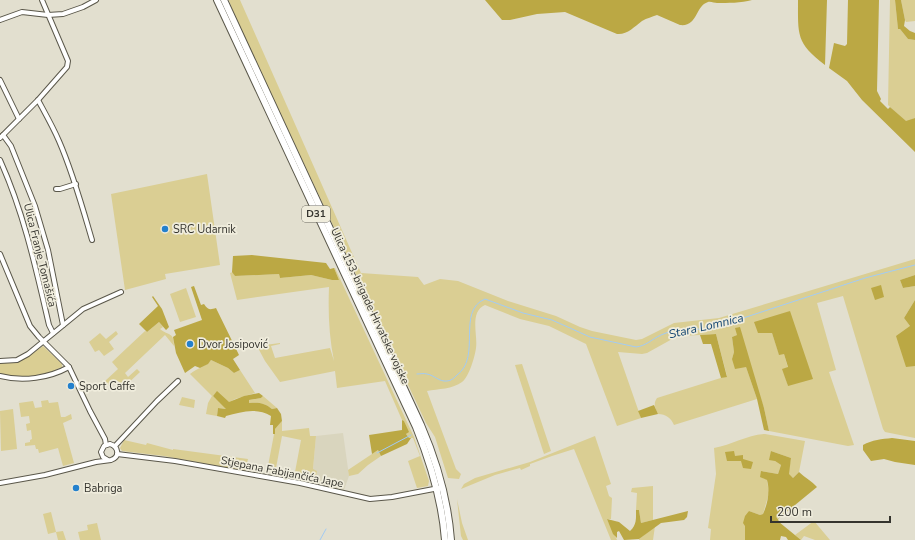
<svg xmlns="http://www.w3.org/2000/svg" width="915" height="540" viewBox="0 0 915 540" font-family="'Nunito Sans',sans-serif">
<rect width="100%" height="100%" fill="#e2dfcf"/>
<path fill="#d9d5be" d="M343,433L349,476L344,490L315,483L317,471L313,470L316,436Z"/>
<g fill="#dace93" fill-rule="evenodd">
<path d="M229,0H240L361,273L418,277L424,285L440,279L458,281L508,301L556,316L580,327L592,331L636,340L642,339L674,323L719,318L915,259V275L900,280L903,288L915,286V300L904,318L910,326L906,366H915V438L885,432L883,429L843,296L817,303L836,370L829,372L854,445L848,446L769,431L764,408L737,335L732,337L734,352L732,359L746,367L757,399L674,425C671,418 666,414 658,414C655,407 653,404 657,398L727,376L716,334L682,336L674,338L647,353L642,354L618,352L641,418L617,426L586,344L549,326L520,319L485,305C469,312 478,335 476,348C475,356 469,377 462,382C453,389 438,389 427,391L456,469L461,474L459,479L448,478L435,437L426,423L233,13ZM790,311L788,386L783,369L788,368L784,354H779L772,333H758Z"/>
<path d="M890,0H895L898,29H900L908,39L915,40V118L906,122L888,105Z"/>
<path d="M901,0H915V21L906,22L905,20Z"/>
<path d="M207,174L220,265L165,274L166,279L125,290L111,194Z"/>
<path d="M334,268H335L414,437L429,481L428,486L417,488L408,461L420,456L413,438H409L406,434L408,432L404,421L402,420L385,381L337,388L335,371L280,382L265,361L257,346L280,343V344L271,346L275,358L330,348L334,361C329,337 328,312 329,287L237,300L230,273L233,272L235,276L279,274L280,278L311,275L332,280H339Z"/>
<path d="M186,288L196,317L180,322L170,294Z"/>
<path d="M159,322L163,327L160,329C169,336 174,332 174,346L165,335L125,373L128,377L137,369L140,372L124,387L118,381L114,384L112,383L109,386L105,381L118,369L112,362L145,331L147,332Z"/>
<path d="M116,331L118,334L109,342L114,349L104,356L99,350L95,352L89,342L100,333L106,339Z"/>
<path d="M43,346L62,364V367L48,373L21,378L0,375V362L29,356Z"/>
<path d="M211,360L228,368L234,373L240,370L255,393L235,399L228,403L217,392L213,396L227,409L218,408L217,416L206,414L208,403L212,396L190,374C197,368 206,367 211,360Z"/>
<path d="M522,364L551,451L544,454L515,365Z"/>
<path d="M263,396L277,408L272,409C265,403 259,402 249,403V400L261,398Z"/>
<path d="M182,397L195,400L194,408L179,405Z"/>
<path d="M48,400L49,403L58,402L61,417H65L71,414L72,419L63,423L74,463L63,466L58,448L39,453L38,449H36L35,445L25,446V443L30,442V440L32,439L31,430L27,431L26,424L30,423L29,416L21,417L19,403L33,401L35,408L42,407L41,401Z"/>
<path d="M13,409L17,449L1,451L0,411Z"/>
<path d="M282,421V431L309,428L310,436H316L313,469L317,471L315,483L288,478L289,471L295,472L301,440L282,436L276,468L268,466L275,429Z"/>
<path d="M765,434L805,441L799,472L793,478L788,474L791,458L771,451L775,461L781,465L778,474L761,471L763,477L767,480L769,493L763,514L760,515L749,511L745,526V540H710L711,529L708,528L716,474L714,448C732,445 747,435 765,434Z"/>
<path d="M595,436L611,484L606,486L609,496L612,498L611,519H607L617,540H611L574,449L552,456L530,464V466L521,470L520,468L495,475L461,489L464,484L475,478L530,462Z"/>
<path d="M124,440L146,445L147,443L173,450V449L248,459L245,471L164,456L122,451L120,448Z"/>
<path d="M378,450L381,456L368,465L358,474L349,476L348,470Z"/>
<path d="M653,486V520L641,523L639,510H636L637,493L631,492L632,488Z"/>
<path d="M457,499L462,523L468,540H463L461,536Z"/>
<path d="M51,512L56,532L63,531L66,540H58L56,532L48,534L43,514Z"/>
<path d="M814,521L830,540H815L804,536L801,540L795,535Z"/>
<path d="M97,523L101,540H80L78,532L88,530L87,525Z"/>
<path d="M655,526L653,540H639V539Z"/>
</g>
<g fill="#bba844">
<path d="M485,0H752C741,3 728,3 717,3C715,3 710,1 708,2C695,6 698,27 680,25L657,15C652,17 647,18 642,21C634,27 627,35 617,34L565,12L537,14L510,20H502Z"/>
<path d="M798,0H827L825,65C796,43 798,35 798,0Z"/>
<path d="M848,0H879L877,91L881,99L880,101L888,109L890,107L906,121L915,118V152L862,100L847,81L829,68L834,43L845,46L847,44Z"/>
<path d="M895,0H901L905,20L904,26L910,31L915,33V40L908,39L900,29H898Z"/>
<path d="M252,255L326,263L330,269L334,268L339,280H332L311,275L280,278L279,274L235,276L232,272L233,256Z"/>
<path d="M915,275V286L903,288L900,280Z"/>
<path d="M881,285L884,297L875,300L871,288Z"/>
<path d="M194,286L201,305L204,304C208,310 210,310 216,308L239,355L233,359L240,370L234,373L228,368L211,360L208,364L200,368L195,366L185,373L176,353L173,337L176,335L174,330L202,320L191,287Z"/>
<path d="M153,296L162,309L169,327L166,330L159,322L147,332L139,324L158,306L152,297Z"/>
<path d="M915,300V366L906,367L896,336L910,326L904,318Z"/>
<path d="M790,311L813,379L788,386L782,369L788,367L784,354L779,355L772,333H758L754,322Z"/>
<path d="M740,327L764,408L769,431L764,430L757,399L746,367L735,369L732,359L734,352L732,337L737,335L735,328Z"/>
<path d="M716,334L727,377L721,378L711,344H703L700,335Z"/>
<path d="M217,391L229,402L244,396L259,393L263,396L261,398L249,400V403C259,402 265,403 272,409L277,408L281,414L282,421L275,429V434H273V425H270L271,416C256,407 241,412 226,416L225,418L217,416L218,408L226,409L213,396Z"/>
<path d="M654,405L658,414L641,418L638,411Z"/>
<path d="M402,420L404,421L409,432L406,434L409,438H411L407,444L381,456L378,450L372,454L369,435L402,430Z"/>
<path d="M892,438L915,441V465L895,462L884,459L871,461L863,450V445C872,440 882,439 892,438Z"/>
<path d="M734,451L735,456L743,455V459L753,462L751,469L743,468L741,461H727L725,452Z"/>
<path d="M771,451L791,458L789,474L793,478L799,472C805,478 812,481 817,487L778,519L779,522L801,540H788L786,537L781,536L780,540H745V526L743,523L745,516L749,511L760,515L763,514C768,503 770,491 767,480L760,477L761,471L778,474L781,465L775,461L769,460Z"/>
<path d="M636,510H639L641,523L688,511L687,517L684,520L661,523L639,539L624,540L619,531L617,532V538L613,534L607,519L619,522L630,531C637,525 636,518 636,510Z"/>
</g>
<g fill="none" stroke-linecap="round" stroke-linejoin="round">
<g stroke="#a2cbf4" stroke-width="1">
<path d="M417,374C420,374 424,373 427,374C434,375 439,382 447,381C451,381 454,378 457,375C482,357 456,311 485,299L523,313L552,320L590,337L636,347C646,346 652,339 661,335C674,329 687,330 701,329C708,328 715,326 722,325L865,278L915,265"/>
<path d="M377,453L411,435"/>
<path d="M320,540L326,529"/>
</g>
<defs>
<g id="minor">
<path d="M0,20L22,12L48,15L63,14L83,7L96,0"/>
<path d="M0,80L19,119"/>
<path d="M38,100C45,113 53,127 59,141C73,173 82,206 92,240"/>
<path d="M3,135L11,146L35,206L48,250L63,325"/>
<path d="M0,138L38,100L67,67L68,61L42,0"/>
<path d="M0,160C24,213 36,269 49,325L53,333"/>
<path d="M56,189H60L76,184"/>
<path d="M0,254L30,326L39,337L69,367L90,411L105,439L106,445"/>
<path d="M0,361L17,360L28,354L83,309L121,292"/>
<path d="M0,376C23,382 49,378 69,367"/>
<path d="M115,446L157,401L178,381"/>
<path d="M117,454L175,461L300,483L370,499L392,497L439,488"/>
<path d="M0,483L45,475L96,462L111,460C120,457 119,447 110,444L104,446L101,452L103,457L108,460"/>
</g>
<g id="primary">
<path d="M217,0L416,427C431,464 442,500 445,540"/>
<path d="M224,0L421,425C437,462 448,499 451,540"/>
</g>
</defs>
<use href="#minor" stroke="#5a574a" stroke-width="6"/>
<use href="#primary" stroke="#5a574a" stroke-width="8"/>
<use href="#minor" stroke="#fff" stroke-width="4"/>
<use href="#primary" stroke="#fff" stroke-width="6"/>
</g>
<g fill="#2380cd" stroke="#efecdc" stroke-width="1.5">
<circle cx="165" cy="229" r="4"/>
<circle cx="190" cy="344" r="4"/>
<circle cx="71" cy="386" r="4"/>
<circle cx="76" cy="488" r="4"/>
</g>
<g text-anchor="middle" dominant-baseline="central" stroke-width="3.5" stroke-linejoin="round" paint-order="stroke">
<rect fill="#efecdc" stroke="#6d6b62" stroke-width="1" x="302" y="206" width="28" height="16" rx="3"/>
<g font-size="10" font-weight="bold" fill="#35342e">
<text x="316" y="214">D31</text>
</g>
<g font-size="11" fill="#35342e" stroke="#efecdc" text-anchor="start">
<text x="173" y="229">SRC Udarnik</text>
<text x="198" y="344">Dvor Josipović</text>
<text x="79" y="386">Sport Caffe</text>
<text x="84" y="488">Babriga</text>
</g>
<g font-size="11" fill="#35342e" stroke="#efecdc">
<text transform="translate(40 255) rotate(76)">Ulica Franje Tomašića</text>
<text transform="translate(370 306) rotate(65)">Ulica 153. brigade Hrvatske vojske</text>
<text transform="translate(282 472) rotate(11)">Stjepana Fabijančića Jape</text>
</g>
<g font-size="12" font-style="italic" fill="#144672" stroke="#efecdc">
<text transform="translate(706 326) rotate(-13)">Stara Lomnica</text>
</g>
</g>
<path d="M771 516v6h119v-6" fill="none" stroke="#35342e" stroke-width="2"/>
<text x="777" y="516" font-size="12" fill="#35342e" stroke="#efecdc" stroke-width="3" paint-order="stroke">200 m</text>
</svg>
